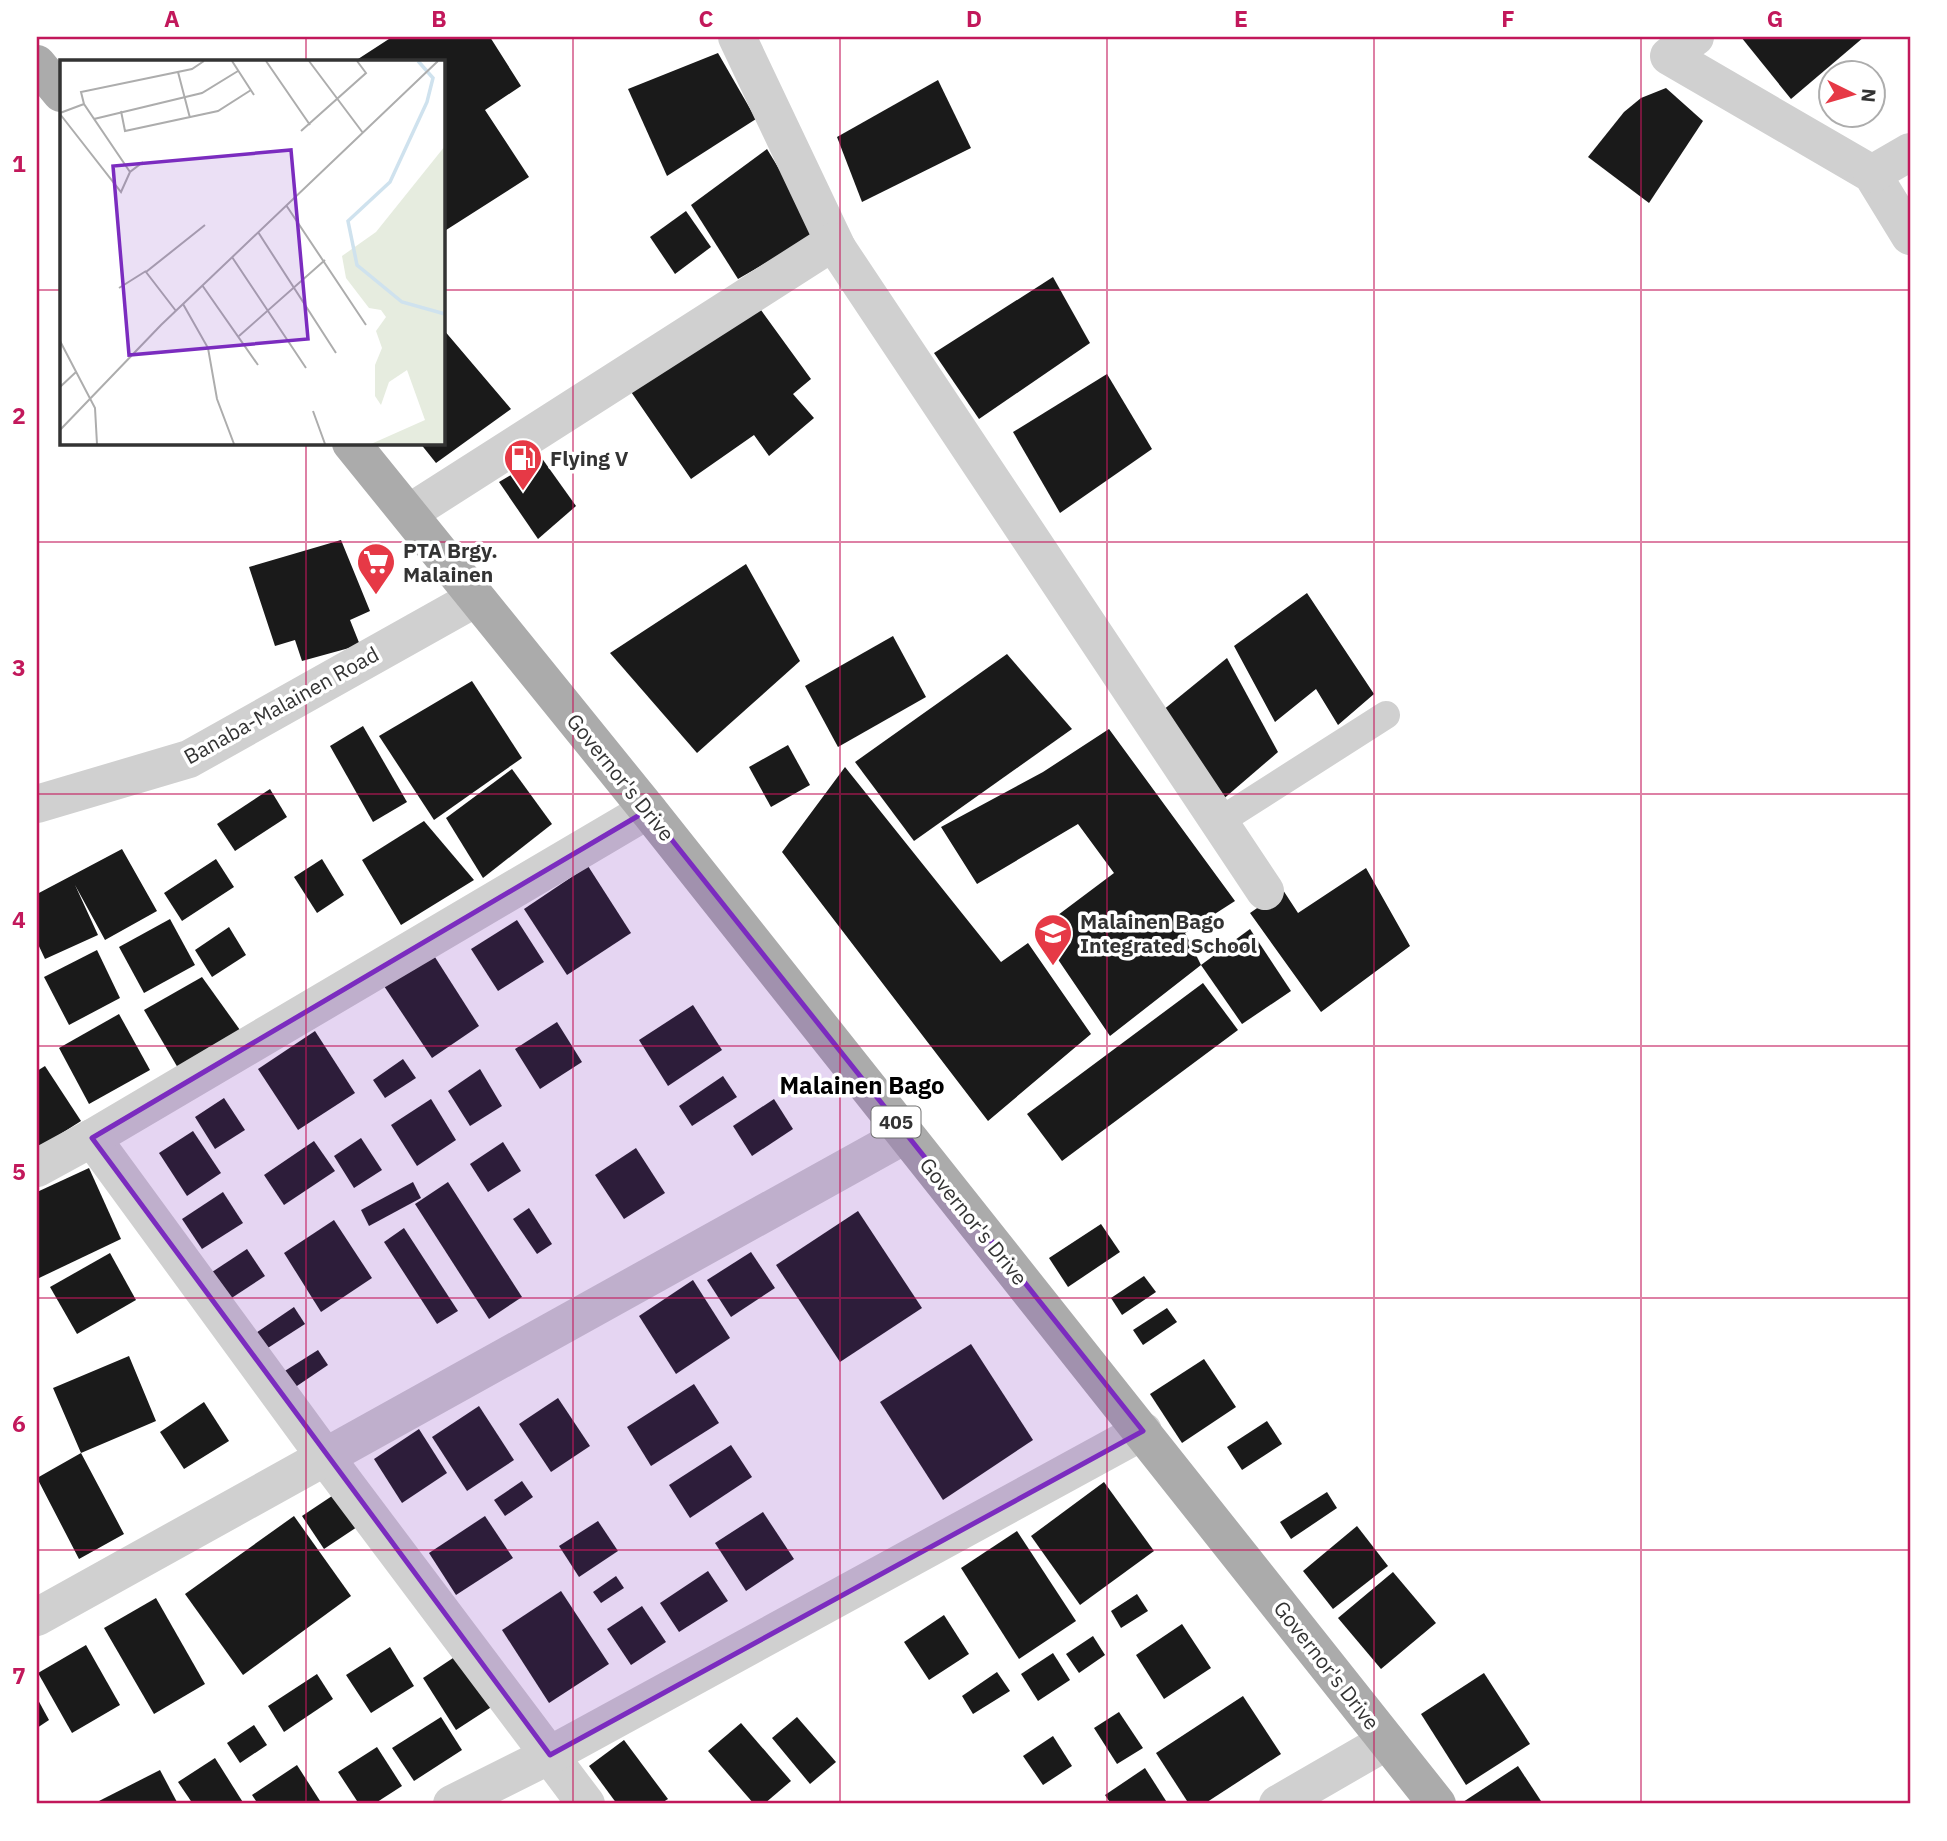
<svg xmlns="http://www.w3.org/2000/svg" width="1947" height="1841" viewBox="0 0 1947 1841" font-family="'IBM Plex Sans',sans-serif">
<rect width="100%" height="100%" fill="#fff"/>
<g fill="#1a1a1a">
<path d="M392,37H490L521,86L485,110L529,177L443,232V61H355Z"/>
<path d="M1741,37H1864L1791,99Z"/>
<path d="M718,53L756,119L667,176L628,89Z"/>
<path d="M938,80L971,148L862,202L837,137Z"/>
<path d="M1666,88L1703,121L1649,203L1588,157L1624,112L1641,98Z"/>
<path d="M767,149L818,233L738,279L691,205Z"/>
<path d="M686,211L711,247L675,274L650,237Z"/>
<path d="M1053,277L1090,343L979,419L934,353Z"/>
<path d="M761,310L811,379L793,394L814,418L769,456L754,435L691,479L627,386Z"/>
<path d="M443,329L511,409L436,463L420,443H443Z"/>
<path d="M1107,374L1152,449L1060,513L1013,432Z"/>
<path d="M541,457L576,506L538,539L499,482Z"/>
<path d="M341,540L370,611L350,620L360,645L302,661L295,640L275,646L249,567Z"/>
<path d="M746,564L800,661L697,753L610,653Z"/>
<path d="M1307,593L1374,694L1338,725L1316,689L1275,722L1234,646Z"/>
<path d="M893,636L926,697L838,747L805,686Z"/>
<path d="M1007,654L1072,729L914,841L855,762Z"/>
<path d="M1227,658L1278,752L1221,801L1157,715Z"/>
<path d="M472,681L522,758L434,820L379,736Z"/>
<path d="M363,726L407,802L373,822L330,746Z"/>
<path d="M1109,729L1235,901L1185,933L1201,965L1110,1036L1038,930L1114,873L1078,824L977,884L941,827L1043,772Z"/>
<path d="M788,745L810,785L771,807L749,767Z"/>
<path d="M845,767L1001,962L1028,943L1091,1034L988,1121L782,852Z"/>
<path d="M512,769L552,824L483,878L446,818Z"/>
<path d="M270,789L287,817L235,851L217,824Z"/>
<path d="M424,821L474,880L401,925L362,860Z"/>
<path d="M122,849L157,911L105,940L75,885L98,935L45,959L37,942V894Z"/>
<path d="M216,859L234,887L182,921L164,893Z"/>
<path d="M322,859L344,895L317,913L294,877Z"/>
<path d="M588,866L631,933L567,975L524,909Z"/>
<path d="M1366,868L1410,946L1321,1012L1250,913L1283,890L1298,913Z"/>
<path d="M170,919L195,965L144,993L119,947Z"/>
<path d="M517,920L544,962L498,991L471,949Z"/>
<path d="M229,927L246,955L212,977L195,950Z"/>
<path d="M1250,929L1291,991L1242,1024L1201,965Z"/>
<path d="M97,950L120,998L69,1025L44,977Z"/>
<path d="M433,954L479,1026L432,1058L384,986Z"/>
<path d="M202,977L240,1030L178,1068L144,1010Z"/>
<path d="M1203,983L1238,1030L1062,1161L1027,1114Z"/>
<path d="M693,1005L722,1050L668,1086L639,1040Z"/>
<path d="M119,1014L150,1070L89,1104L59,1048Z"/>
<path d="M557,1022L582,1062L540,1089L515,1049Z"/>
<path d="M315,1031L355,1093L298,1130L258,1069Z"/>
<path d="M403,1059L416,1078L385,1098L373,1080Z"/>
<path d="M45,1066L81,1121L37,1149V1071Z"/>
<path d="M480,1069L502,1106L470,1126L448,1091Z"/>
<path d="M723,1076L737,1097L692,1126L679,1106Z"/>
<path d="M224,1098L245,1130L215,1149L195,1117Z"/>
<path d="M431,1099L456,1140L417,1166L391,1125Z"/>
<path d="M774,1099L793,1129L752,1156L733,1126Z"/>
<path d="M193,1131L221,1173L187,1196L159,1153Z"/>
<path d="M361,1138L382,1170L354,1188L334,1156Z"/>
<path d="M314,1141L335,1171L284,1205L264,1175Z"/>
<path d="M503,1142L521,1171L488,1192L470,1164Z"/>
<path d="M636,1148L665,1193L624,1219L595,1175Z"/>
<path d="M89,1168L121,1239L37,1279V1192Z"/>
<path d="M413,1182L421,1198L369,1226L361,1210Z"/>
<path d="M448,1182L522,1297L489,1319L415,1204Z"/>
<path d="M223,1192L243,1223L202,1249L182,1219Z"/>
<path d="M529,1208L552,1244L537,1254L513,1219Z"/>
<path d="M858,1211L922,1308L840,1362L776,1265Z"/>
<path d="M334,1220L372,1278L321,1312L284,1253Z"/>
<path d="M1101,1224L1120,1252L1068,1287L1049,1258Z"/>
<path d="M404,1228L458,1311L437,1324L384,1242Z"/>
<path d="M247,1249L265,1276L224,1303L206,1276Z"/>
<path d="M751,1252L775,1288L731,1317L707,1280Z"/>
<path d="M110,1253L136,1300L77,1334L50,1287Z"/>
<path d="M1144,1276L1156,1292L1122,1315L1111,1298Z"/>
<path d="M693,1280L730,1338L676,1374L639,1316Z"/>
<path d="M294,1307L305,1324L260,1353L250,1337Z"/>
<path d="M1167,1308L1177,1322L1143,1345L1133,1330Z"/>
<path d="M971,1344L1033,1440L943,1500L880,1402Z"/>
<path d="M318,1350L328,1365L291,1390L280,1374Z"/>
<path d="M129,1356L156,1421L81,1453L124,1534L79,1559L37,1478L81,1453L53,1388Z"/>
<path d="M1204,1359L1236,1407L1182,1443L1150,1394Z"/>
<path d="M694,1384L719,1423L651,1466L627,1427Z"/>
<path d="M558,1398L590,1446L551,1472L519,1424Z"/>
<path d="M204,1402L229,1441L184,1469L160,1432Z"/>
<path d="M479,1406L514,1460L467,1491L432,1437Z"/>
<path d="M1267,1421L1282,1444L1242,1470L1227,1447Z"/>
<path d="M419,1429L447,1473L402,1503L374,1459Z"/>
<path d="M731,1445L752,1477L690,1518L669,1485Z"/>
<path d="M522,1481L533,1497L505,1516L494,1500Z"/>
<path d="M1104,1482L1154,1551L1080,1605L1031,1536Z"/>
<path d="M344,1488L366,1521L324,1549L302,1516Z"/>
<path d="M1327,1492L1337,1508L1291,1539L1280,1522Z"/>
<path d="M763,1512L794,1559L746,1591L715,1543Z"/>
<path d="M294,1516L351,1596L243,1675L185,1594Z"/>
<path d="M485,1516L513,1558L456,1595L429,1553Z"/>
<path d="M598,1521L618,1551L579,1577L559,1546Z"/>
<path d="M1357,1526L1388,1566L1333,1609L1303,1571Z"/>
<path d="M1017,1531L1076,1621L1019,1659L961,1568Z"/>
<path d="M708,1571L728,1601L679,1632L660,1603Z"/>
<path d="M1393,1572L1436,1623L1381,1669L1338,1618Z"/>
<path d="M616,1576L624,1588L601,1603L593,1592Z"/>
<path d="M561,1591L609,1664L549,1703L502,1630Z"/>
<path d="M1137,1594L1148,1611L1121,1628L1111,1611Z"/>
<path d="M156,1598L205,1684L154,1714L104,1628Z"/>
<path d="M642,1606L666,1642L631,1665L607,1629Z"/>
<path d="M944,1615L969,1654L929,1680L904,1642Z"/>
<path d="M1182,1624L1211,1668L1164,1699L1136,1655Z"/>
<path d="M1093,1636L1105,1655L1079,1673L1066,1654Z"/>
<path d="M86,1645L120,1705L72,1733L38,1673Z"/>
<path d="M390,1647L414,1686L371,1713L346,1675Z"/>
<path d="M1053,1653L1070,1680L1038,1701L1021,1674Z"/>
<path d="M459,1654L493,1706L456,1730L423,1678Z"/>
<path d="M997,1672L1010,1691L973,1714L962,1696Z"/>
<path d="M1484,1673L1530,1744L1466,1785L1421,1714Z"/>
<path d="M317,1674L333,1699L284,1732L268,1706Z"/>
<path d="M1243,1696L1281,1754L1204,1804H1189L1156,1753Z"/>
<path d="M37,1698L49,1720L37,1728Z"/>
<path d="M1119,1712L1143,1748L1117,1764L1094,1728Z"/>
<path d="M441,1717L462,1750L414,1781L392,1748Z"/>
<path d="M797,1717L836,1762L810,1784L772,1738Z"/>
<path d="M741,1723L791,1781L764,1804H754L708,1751Z"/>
<path d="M254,1725L267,1745L240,1763L227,1743Z"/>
<path d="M1053,1736L1072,1766L1043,1785L1023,1756Z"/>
<path d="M624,1740L668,1799L660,1804H617L589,1766Z"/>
<path d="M377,1747L402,1786L374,1804H359L338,1772Z"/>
<path d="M215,1758L244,1804H193L178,1782Z"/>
<path d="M297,1765L322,1804H258L252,1795Z"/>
<path d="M1518,1766L1543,1804H1460Z"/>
<path d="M1145,1768L1168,1804H1111L1105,1795Z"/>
<path d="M160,1770L178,1804H100L99,1801Z"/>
</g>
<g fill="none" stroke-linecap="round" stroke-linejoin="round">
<path stroke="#d0d0d0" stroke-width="28" d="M1220,821L1386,715"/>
<g stroke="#d0d0d0" stroke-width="38">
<path d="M737,37L838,250"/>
<path d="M1695,37L1669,56L1872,174L1910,236"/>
<path d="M1872,174L1910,152"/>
<path d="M409,513L833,242L1265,891"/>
<path d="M92,1138L326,1458L586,1804"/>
<path d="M37,1168L92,1138L648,810"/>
<path d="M37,1617L905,1135"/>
<path d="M452,1804L550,1755L1143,1431"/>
<path d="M1278,1804L1387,1741"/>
</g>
<path stroke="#d0d0d0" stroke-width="38" d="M37,804L189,759L476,598"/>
<g stroke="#ababab" stroke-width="38">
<path d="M37,64L61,93"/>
<path d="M351,443L648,810L1437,1804"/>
</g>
</g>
<path fill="#7b2cbf" fill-opacity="0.2" stroke="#7b2cbf" stroke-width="5" stroke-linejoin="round" d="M648,810L1143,1431L550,1755L92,1138Z"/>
<path fill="none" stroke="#c2185b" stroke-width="2" stroke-opacity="0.55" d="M306,37V61M573,37V1804M840,37V1804M1107,37V1804M1374,37V1804M1641,37V1804M37,290H61M443,290H1910M306,443V1804M37,542H1910M37,794H1910M37,1046H1910M37,1298H1910M37,1550H1910"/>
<defs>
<symbol id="fuel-pin" viewBox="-11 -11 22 30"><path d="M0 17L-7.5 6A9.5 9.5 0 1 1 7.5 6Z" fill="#e63946" stroke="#fff"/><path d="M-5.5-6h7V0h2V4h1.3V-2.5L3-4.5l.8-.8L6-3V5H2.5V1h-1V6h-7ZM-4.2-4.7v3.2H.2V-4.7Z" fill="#fff"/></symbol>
<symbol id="supermarket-pin" viewBox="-11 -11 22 30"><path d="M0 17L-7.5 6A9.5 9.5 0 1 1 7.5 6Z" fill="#e63946" stroke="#fff"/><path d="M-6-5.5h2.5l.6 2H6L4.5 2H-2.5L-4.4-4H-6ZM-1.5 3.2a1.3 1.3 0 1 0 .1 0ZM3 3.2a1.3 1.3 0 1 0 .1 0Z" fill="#fff"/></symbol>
<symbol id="school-pin" viewBox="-11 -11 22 30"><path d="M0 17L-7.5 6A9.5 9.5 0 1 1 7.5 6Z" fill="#e63946" stroke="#fff"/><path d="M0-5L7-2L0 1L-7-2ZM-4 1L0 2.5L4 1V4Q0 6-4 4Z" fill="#fff"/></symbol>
</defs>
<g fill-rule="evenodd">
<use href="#fuel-pin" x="501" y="436" width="44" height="60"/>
<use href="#supermarket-pin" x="354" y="540" width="44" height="60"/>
<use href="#school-pin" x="1031" y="911" width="44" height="60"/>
</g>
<g text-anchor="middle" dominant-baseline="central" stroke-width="7" stroke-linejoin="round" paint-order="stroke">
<rect fill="#fff" stroke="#707070" stroke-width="2" x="871.5" y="1106.5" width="49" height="31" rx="5"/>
<g font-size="19" font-weight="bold" fill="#333">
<text x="896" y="1122">405</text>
</g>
<g font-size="21" font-weight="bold" fill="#333" stroke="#fff" text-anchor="start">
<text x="550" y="458">Flying V</text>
<text x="403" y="550">PTA Brgy.<tspan x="403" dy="24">Malainen</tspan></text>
<text x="1080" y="921">Malainen Bago<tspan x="1080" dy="24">Integrated School</tspan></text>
</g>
<g font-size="21" fill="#333" stroke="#fff">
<text transform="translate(281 705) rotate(-29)">Banaba-Malainen Road</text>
<text transform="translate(621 777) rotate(51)">Governor's Drive</text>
<text transform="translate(974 1221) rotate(51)">Governor's Drive</text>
<text transform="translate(1327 1665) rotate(52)">Governor's Drive</text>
</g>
<g font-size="24" font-weight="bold" fill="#000" stroke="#fff">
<text x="862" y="1085">Malainen Bago</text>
</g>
</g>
<g transform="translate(60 60)">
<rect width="385" height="385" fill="#fff"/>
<path d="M385,86V384H311L365,360L347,310L329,322L321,345L315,336V305L322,288L316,271L326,257L321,250L309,248L286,218L282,196L316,172Z" fill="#e6ecdf"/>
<path fill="none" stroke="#cfe2ee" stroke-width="3.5" d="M358,1L373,18L367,42L330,122L288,161L297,205L342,242L385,254"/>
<path fill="none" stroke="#adadad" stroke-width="2" d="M172,1L194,35M206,1L250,65M249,1L303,73M118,12L130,58M61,51L65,71L158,51L191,30M0,53L24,44M0,54L61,132L70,112L83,102M34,59L142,33L178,11M241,71L306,13L297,1M70,112L24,44L21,32L132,9L144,1M226,145L306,265M198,172L276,293M172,197L246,308M142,225L198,305M59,228L86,211M123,244L148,288L157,339L174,384M116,251L86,212L145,165M179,276L265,200M0,281L35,348L37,384M0,327L16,312M253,351L265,384M0,370L101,265L378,1"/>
<path fill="#7b2cbf" fill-opacity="0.15" stroke="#7b2cbf" stroke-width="3.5" d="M231,90L248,279L69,295L53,106Z"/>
<rect width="385" height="385" fill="none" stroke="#333" stroke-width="3.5"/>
</g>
<rect width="1947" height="1841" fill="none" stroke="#ffffff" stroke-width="77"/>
<g transform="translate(1852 94) rotate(95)"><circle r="33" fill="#ffffff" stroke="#adadad" stroke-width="2"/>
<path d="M0-5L12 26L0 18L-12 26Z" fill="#e63946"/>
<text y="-10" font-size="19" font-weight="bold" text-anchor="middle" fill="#333333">N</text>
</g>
<rect x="38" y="38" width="1871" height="1764" fill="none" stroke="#c2185b" stroke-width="2.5"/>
<g font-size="23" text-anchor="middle" font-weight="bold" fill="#c2185b">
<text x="172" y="27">A</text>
<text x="439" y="27">B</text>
<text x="706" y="27">C</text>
<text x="974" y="27">D</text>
<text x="1241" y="27">E</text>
<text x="1508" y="27">F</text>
<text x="1775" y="27">G</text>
<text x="19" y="172">1</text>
<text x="19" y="424">2</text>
<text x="19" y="676">3</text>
<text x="19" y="928">4</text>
<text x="19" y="1180">5</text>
<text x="19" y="1432">6</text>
<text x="19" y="1684">7</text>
</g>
</svg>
